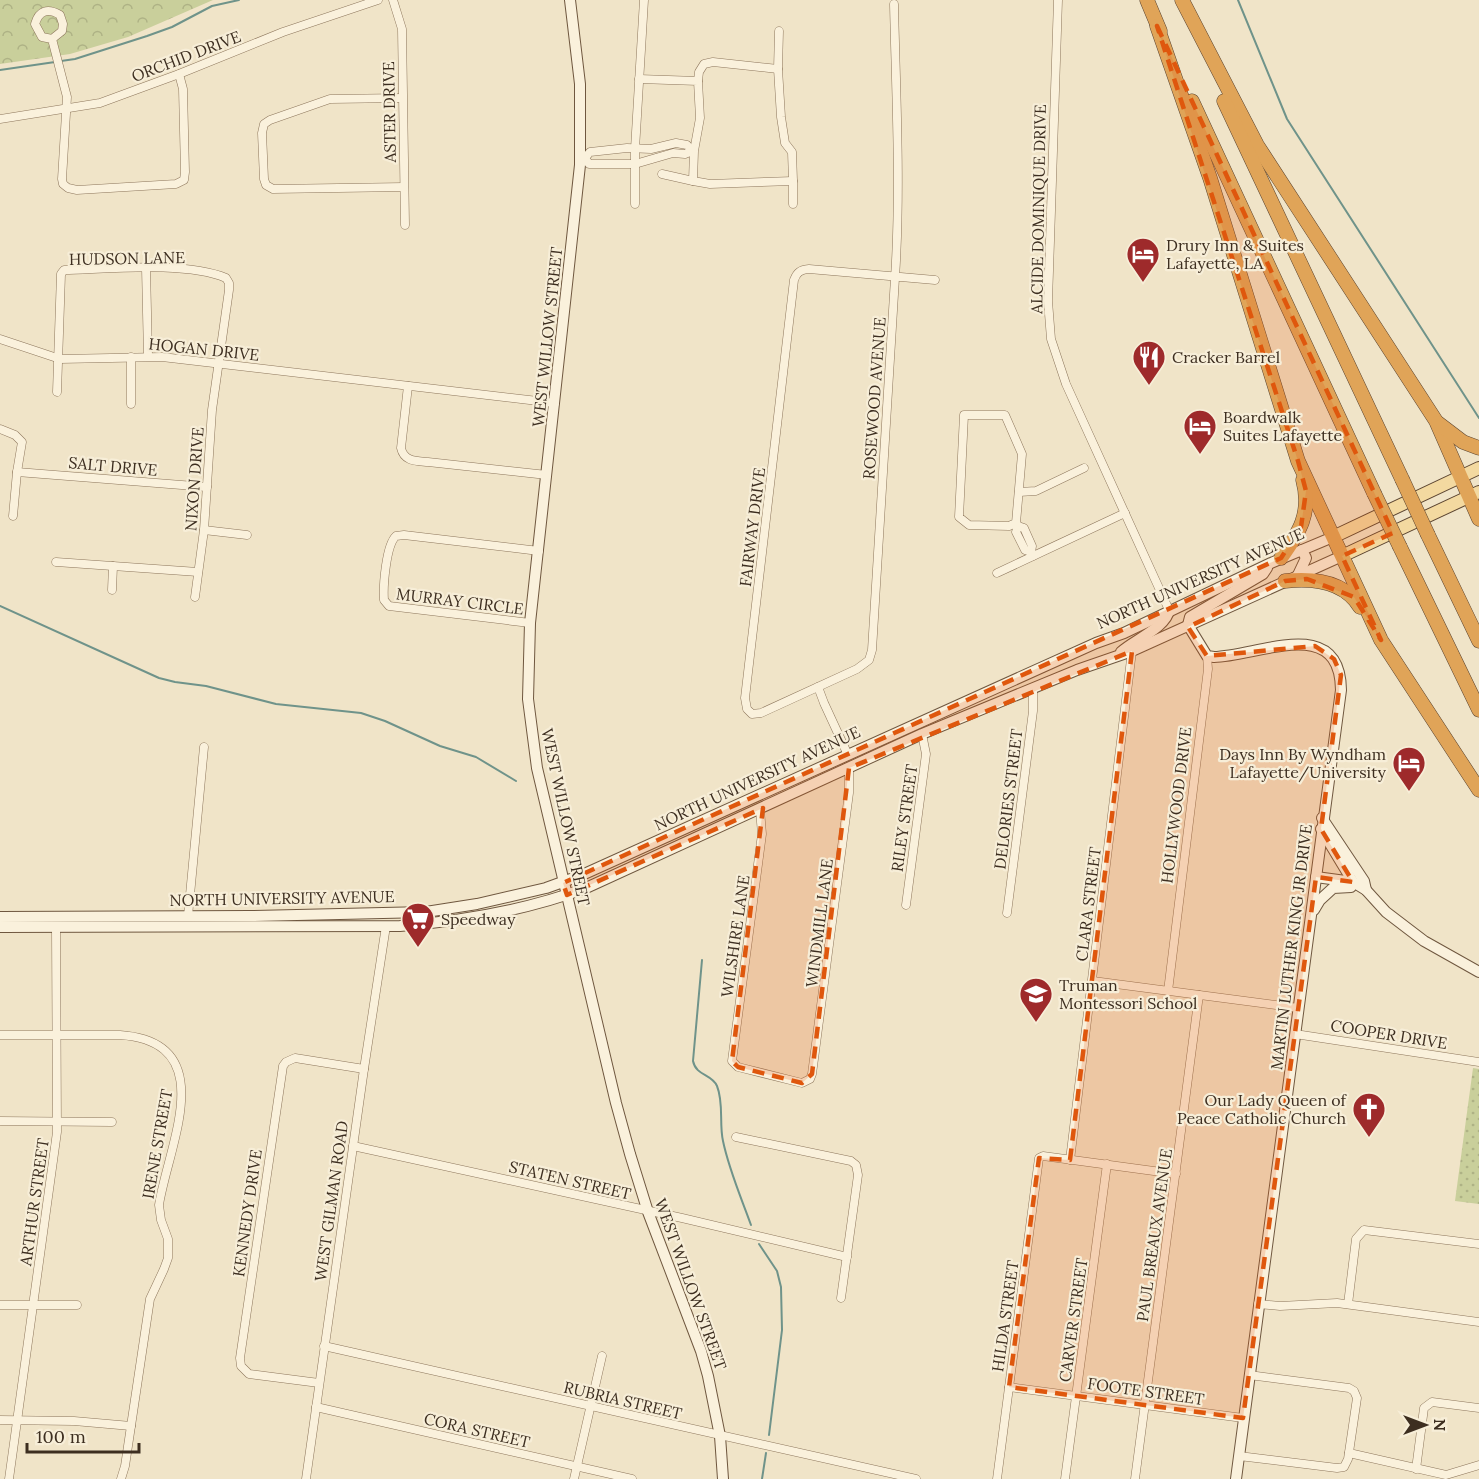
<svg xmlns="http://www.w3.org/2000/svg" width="1479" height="1479" viewBox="0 0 1479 1479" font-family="Lora,serif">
<defs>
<pattern id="grass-dots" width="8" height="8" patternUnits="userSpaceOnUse" patternTransform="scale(1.5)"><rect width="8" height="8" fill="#c9cf9b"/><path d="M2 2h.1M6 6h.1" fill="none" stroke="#aeb285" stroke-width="1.8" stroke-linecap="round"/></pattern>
<pattern id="forest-crowns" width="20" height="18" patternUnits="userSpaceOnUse" patternTransform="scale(1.5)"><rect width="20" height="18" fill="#c9cf9b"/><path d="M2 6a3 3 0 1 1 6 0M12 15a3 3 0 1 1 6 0" fill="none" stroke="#aeb285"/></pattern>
</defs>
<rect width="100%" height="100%" fill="#f0e4c8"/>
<path fill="url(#grass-dots)" d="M1473,1068L1479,1069V1204L1455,1201Z"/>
<path fill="url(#forest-crowns)" d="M0,0H213L128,37L70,54L0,64Z"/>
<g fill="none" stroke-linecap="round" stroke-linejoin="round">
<g stroke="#6f938a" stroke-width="2">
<path d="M1238,0L1287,119L1479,418"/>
<path d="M61,61L75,59L147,36L172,27L212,6L239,0"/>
<path d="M0,70L55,62"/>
<path d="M0,606L159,678L175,682L206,686L276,704L361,713L385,721L440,746L476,757L516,781"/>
<path d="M702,960L693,1061C696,1076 712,1074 717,1086C724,1103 719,1124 723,1141C729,1170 741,1197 751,1225"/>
<path d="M759,1244L777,1271L781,1287L782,1330L769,1435"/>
<path d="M762,1479L766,1453"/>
</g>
<defs>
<g id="street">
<path d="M393,0L402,29L405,225"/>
<path d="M1058,0L1048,301L1051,339L1066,384L1169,610"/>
<path d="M894,4C896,95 901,187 895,278L872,650L869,660L857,669L761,713L752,714L747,709L745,698L794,280C797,272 800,270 809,269L935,280"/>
<path d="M779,31L778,69L781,117L785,143L792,152L793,181"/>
<path d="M52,39L42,37L35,24C39,10 48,8 60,15L63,24L62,31L52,39L67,97L62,179L63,184L68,188L77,190L176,184L184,180L185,172L183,89L179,74"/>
<path d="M639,79L698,81L700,118L694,151L693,181L710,184L793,181V204"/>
<path d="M698,81L699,72L704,64L713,62L778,69"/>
<path d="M402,98L330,99L270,120L264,124L262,133L264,179L266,185L273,189L404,187"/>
<path d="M0,119L100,103L179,74L283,32L378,0"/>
<path d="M581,158H585L589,164H635L673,153L685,154L692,151L687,145L676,143L651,149L627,148L590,152L585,158"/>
<path d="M662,174L693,181"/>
<path d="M635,204V149L644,0"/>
<path d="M146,268L148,356"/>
<path d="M0,339L60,359L162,357L555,403"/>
<path d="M131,357V404"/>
<path d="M408,386L401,448C404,462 417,461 428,462L547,475"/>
<path d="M57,392L61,274L64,270C108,269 186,261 226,278L229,283V290L212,410L204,530L195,597"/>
<path d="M0,429L15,435L22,442L17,472L13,516"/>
<path d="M17,472L207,487"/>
<path d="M1019,492L1036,491L1084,468"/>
<path d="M1016,523L1009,526L969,525L959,517L964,415H1005L1022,454L1016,523L1018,526"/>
<path d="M204,530L247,535"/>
<path d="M1031,552L1025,550L1016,532L1018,526L1024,528L1032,546L1031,552L1033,556"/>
<path d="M56,562L198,572"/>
<path d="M997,573L1125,513"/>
<path d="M112,590L113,566"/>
<path d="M530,623L389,606L384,600C383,586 386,545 396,536L404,535L539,551"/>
<path d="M818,687L824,703L848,755"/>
<path d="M760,810L762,834L732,1061L738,1067L802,1083L810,1079L812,1074L849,793V768"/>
<path d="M906,905L926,754L922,734"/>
<path d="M1007,913L1033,711V689"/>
<path d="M188,916L204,747"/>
<path d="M1093,981L1298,1008"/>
<path d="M1168,991L1208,669L1207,656"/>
<path d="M1295,1034L1479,1062"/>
<path d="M0,1035H120C222,1042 168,1146 159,1205L161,1220L168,1239V1258L164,1269L150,1299L125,1466L121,1479"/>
<path d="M0,1121L112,1122"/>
<path d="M736,1137L851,1161L856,1165L858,1175L841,1298"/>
<path d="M353,1146L682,1218L847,1257"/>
<path d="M1070,1160L1132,651"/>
<path d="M1258,1304L1280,1306L1337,1303L1479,1322"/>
<path d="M1348,1304L1356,1239L1364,1230L1479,1244"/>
<path d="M0,1305H77"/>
<path d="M324,1346L916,1479"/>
<path d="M319,1383L249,1374L241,1366L240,1358L283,1066L286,1062L295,1058L364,1069"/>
<path d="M1009,1387L1243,1418"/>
<path d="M316,1407L632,1479"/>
<path d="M0,1420L74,1421L131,1426"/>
<path d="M1349,1453L1446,1475L1479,1465"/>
<path d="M1239,1456L1337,1468L1344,1467L1348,1459L1357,1398L1354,1391L1349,1388L1249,1375"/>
<path d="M1416,1469L1424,1408L1432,1402L1479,1408"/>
<path d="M9,1479L57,1132L56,927"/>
<path d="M306,1479L364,1069L386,926"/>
<path d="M574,1479L602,1356"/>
<path d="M997,1479L1039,1158L1043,1156L1176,1174"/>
<path d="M1065,1479L1107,1164"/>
<path d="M1135,1479L1199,995"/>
</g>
<g id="secondary">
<path d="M570,0L580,84V165L530,623L528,699L537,768L616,1103L630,1154L648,1212L701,1351L708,1376L720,1436L723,1479"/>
<path d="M1298,575L1306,558L1302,550"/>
<path d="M1121,652C1134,640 1167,627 1169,610"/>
<path d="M1322,818L1364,881L1366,890"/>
<path d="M1321,829L1353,882"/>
<path d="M1316,877L1353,882L1366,890L1386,912L1424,941L1479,972"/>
<path d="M1314,910L1320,900L1333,888L1351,887"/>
<path d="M0,917L251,916L426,912L477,904L546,888L582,875L1096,643L1124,633L1271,563L1333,537"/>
<path d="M0,927L400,926C463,921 527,910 586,888L922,734L1077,670L1132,651L1342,556"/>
<path d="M1236,1479L1341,690C1340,614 1259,656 1214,657L1207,656L1188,625L1190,617L1263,574L1267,568"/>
</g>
<g id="primary">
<path d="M1333,537L1479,468"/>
<path d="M1342,556L1479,492"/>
</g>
<g id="highway">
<path d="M1147,0L1160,31"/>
<path d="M1182,0L1257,145L1436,421L1479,519"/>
<path d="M1157,26L1210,178L1298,461L1381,640L1479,790"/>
<path d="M1192,101L1374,493"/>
<path d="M1224,101L1402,479"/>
<path d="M1438,423L1463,442L1479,448"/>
<path d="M1428,535L1479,641"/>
<path d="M1400,547L1479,710"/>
<path d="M1281,558C1299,533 1312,513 1303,480"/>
<path d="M1285,581C1313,578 1344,581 1360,607"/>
</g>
</defs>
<use href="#street" stroke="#8d765c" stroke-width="9"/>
<use href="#secondary" stroke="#6f573f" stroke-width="12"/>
<use href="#primary" stroke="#5b4430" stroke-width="14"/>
<use href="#highway" stroke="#5b4430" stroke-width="15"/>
<use href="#street" stroke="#faf1dc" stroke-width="8"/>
<use href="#secondary" stroke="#faf1dc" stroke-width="10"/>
<use href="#primary" stroke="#f3d9a0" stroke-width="12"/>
<use href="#highway" stroke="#e0a458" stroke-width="14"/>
<defs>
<g id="highway-bridge">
<path d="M1402,479L1428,535"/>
<path d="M1374,493L1400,547"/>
</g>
</defs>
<use href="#highway-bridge" stroke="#5b4430" stroke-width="15" stroke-linecap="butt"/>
<use href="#highway-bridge" stroke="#e0a458" stroke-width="14"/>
</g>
<path fill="#df570d" fill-opacity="0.2" stroke="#df570d" stroke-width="4.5" stroke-dasharray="12 8" stroke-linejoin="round" d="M1157,26L1393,533L1342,556L1381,640L1354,597L1307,579L1285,581L1188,627L1207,656L1315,646L1334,659L1341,675L1321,829L1353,882L1316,877L1243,1418L1009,1387L1039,1158L1070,1160L1132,651L849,768L812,1074L802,1083L738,1067L732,1061L763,808L567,895L563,883L1281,558L1301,527L1306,491L1298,461Z"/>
<defs>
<symbol id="hotel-pin" viewBox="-11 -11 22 30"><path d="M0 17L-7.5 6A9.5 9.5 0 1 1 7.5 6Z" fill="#9e2a2b" stroke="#f7eed8"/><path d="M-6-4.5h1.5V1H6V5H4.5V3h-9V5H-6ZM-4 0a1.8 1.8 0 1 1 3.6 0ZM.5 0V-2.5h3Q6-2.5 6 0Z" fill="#fff"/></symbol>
<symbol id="restaurant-pin" viewBox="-11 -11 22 30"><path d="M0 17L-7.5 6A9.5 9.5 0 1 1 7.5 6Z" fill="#9e2a2b" stroke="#f7eed8"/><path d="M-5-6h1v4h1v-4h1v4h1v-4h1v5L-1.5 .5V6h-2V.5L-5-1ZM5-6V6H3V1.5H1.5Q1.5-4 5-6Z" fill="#fff"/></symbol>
<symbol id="supermarket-pin" viewBox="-11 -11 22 30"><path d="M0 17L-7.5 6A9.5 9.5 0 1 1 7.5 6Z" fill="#9e2a2b" stroke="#f7eed8"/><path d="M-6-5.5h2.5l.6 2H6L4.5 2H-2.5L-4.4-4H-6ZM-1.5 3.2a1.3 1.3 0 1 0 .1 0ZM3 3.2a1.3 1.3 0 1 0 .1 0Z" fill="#fff"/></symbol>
<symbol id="school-pin" viewBox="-11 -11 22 30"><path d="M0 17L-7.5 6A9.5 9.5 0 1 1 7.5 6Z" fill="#9e2a2b" stroke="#f7eed8"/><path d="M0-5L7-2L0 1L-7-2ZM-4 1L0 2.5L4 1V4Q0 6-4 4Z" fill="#fff"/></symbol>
<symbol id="church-pin" viewBox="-11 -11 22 30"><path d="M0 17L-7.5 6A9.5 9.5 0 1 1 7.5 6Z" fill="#9e2a2b" stroke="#f7eed8"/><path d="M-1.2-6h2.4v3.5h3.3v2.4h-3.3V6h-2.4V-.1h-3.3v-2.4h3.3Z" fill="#fff"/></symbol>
</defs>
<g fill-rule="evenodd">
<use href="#hotel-pin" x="1124" y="235" width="38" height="52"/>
<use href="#restaurant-pin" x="1130" y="338" width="38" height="52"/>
<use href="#hotel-pin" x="1181" y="407" width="38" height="52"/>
<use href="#hotel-pin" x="1390" y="744" width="38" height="52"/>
<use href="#supermarket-pin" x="399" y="900" width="38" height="52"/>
<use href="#school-pin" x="1017" y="975" width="38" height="52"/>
<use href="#church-pin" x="1350" y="1090" width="38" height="52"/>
</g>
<g text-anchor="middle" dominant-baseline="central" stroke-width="4.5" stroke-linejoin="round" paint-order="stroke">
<g font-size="16" fill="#3d2e20" stroke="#f7eed8">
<text transform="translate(186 56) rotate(-21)">ORCHID DRIVE</text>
<text transform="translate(389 112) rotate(-91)">ASTER DRIVE</text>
<text transform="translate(1038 209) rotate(-89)">ALCIDE DOMINIQUE DRIVE</text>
<text transform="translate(127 258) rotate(-1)">HUDSON LANE</text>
<text transform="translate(547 337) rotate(-84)">WEST WILLOW STREET</text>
<text transform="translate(204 349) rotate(6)">HOGAN DRIVE</text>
<text transform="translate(874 398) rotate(-86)">ROSEWOOD AVENUE</text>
<text transform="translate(113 466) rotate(5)">SALT DRIVE</text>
<text transform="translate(194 479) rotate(-86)">NIXON DRIVE</text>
<text transform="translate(752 527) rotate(-83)">FAIRWAY DRIVE</text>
<text transform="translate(1200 578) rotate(-24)">NORTH UNIVERSITY AVENUE</text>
<text transform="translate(460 601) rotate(7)">MURRAY CIRCLE</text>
<text transform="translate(757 778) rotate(-25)">NORTH UNIVERSITY AVENUE</text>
<text transform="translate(1008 799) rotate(-83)">DELORIES STREET</text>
<text transform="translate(1176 805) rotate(-83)">HOLLYWOOD DRIVE</text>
<text transform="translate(566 817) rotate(78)">WEST WILLOW STREET</text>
<text transform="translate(904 818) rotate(-82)">RILEY STREET</text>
<text transform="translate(282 898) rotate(-1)">NORTH UNIVERSITY AVENUE</text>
<text transform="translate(1088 904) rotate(-83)">CLARA STREET</text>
<text transform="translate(819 923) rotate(-83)">WINDMILL LANE</text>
<text transform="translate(735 936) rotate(-82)">WILSHIRE LANE</text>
<text transform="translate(1291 947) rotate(-83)">MARTIN LUTHER KING JR DRIVE</text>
<text transform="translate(1389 1034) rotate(9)">COOPER DRIVE</text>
<text transform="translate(157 1144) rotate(-80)">IRENE STREET</text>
<text transform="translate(570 1180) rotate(13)">STATEN STREET</text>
<text transform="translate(331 1201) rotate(-82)">WEST GILMAN ROAD</text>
<text transform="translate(34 1202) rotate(-82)">ARTHUR STREET</text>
<text transform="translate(247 1213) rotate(-82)">KENNEDY DRIVE</text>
<text transform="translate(1154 1235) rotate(-82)">PAUL BREAUX AVENUE</text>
<text transform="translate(691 1284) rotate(70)">WEST WILLOW STREET</text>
<text transform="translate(1005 1316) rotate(-82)">HILDA STREET</text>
<text transform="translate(1073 1320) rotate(-82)">CARVER STREET</text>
<text transform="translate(1146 1391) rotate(8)">FOOTE STREET</text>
<text transform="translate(623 1400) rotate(13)">RUBRIA STREET</text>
<text transform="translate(477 1430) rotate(13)">CORA STREET</text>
</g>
<g font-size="16" fill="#3d2e20" stroke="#f7eed8" text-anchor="start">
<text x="1166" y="245">Drury Inn &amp; Suites<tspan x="1166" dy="18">Lafayette, LA</tspan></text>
<text x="1172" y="357">Cracker Barrel</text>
<text x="1223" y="417">Boardwalk<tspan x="1223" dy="18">Suites Lafayette</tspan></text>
<text x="1386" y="754" text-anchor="end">Days Inn By Wyndham<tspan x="1386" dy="18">Lafayette/University</tspan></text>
<text x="441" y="919">Speedway</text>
<text x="1059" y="985">Truman<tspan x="1059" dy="18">Montessori School</tspan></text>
<text x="1346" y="1100" text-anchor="end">Our Lady Queen of<tspan x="1346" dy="18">Peace Catholic Church</tspan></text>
</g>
</g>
<g transform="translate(1425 1425) rotate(90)" stroke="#f7eed8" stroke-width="4.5" paint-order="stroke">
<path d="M0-4.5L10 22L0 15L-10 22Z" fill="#3d2e20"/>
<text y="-9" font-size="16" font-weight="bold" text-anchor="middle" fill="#3d2e20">N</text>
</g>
<path d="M27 1443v9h112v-9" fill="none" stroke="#3d2e20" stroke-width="3"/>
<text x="36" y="1443" font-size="18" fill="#3d2e20" stroke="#f7eed8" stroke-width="4.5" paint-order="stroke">100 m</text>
</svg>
